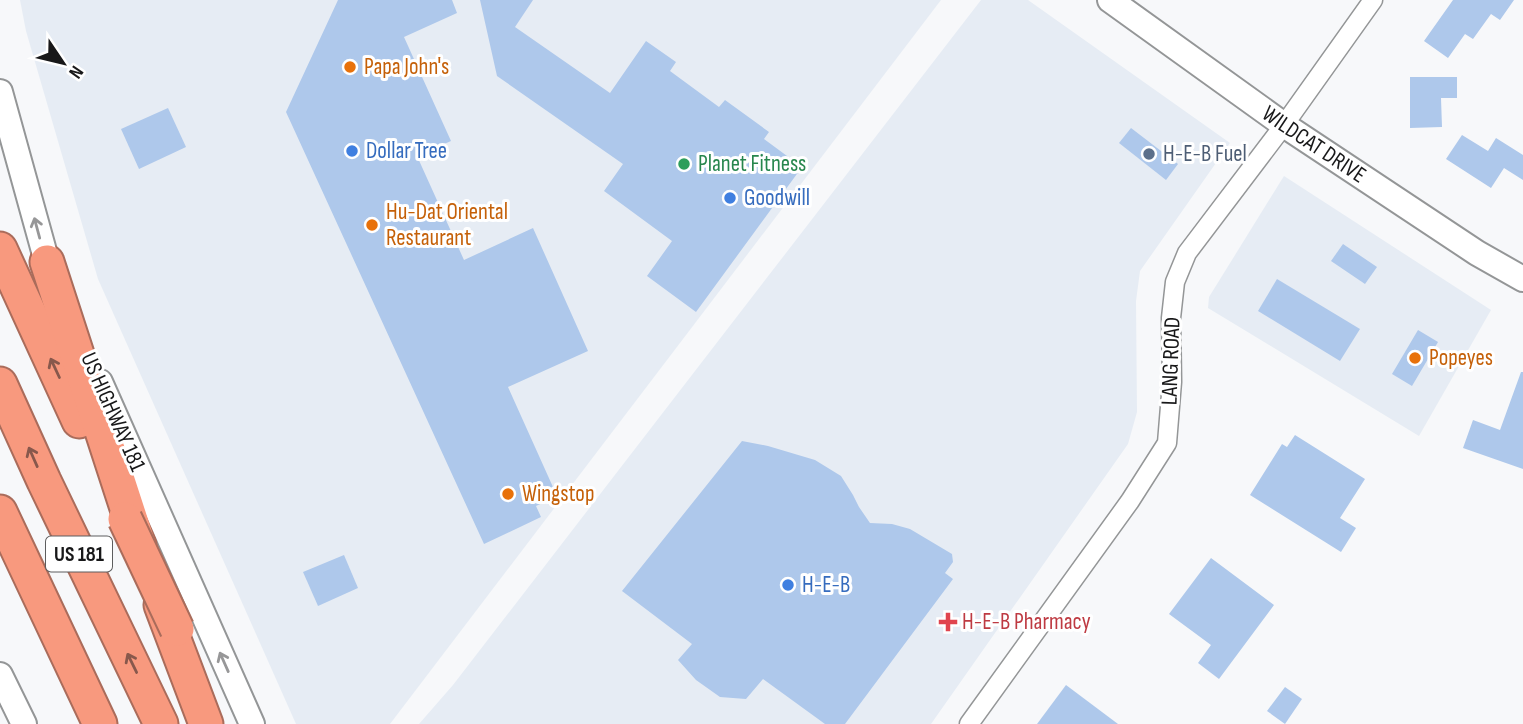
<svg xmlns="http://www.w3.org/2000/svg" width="1523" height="724" viewBox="0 0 1523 724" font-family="'Sofia Sans Condensed',sans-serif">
<rect width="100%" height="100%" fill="#f7f8fa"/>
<g fill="#e6ecf4">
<path d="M20,0H941L390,724H296L98,279L26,31Z"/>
<path d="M981,0H1028L1230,143L1140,271L1136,301L1137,412L1128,444L931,724H419L453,685Z"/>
<path d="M1284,176L1491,310L1419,436L1208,308L1209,297Z"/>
</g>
<g fill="#aec8eb">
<path d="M338,0H452L457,13L404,37L451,141L417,156L464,260L533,228L588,351L508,387L557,496L536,506L541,517L484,544L286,112Z"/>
<path d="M480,0H533L515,27L610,93L646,41L676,62L670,71L719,107L725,100L769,132L764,139L802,167L696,312L647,276L672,241L604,191L623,164L497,76Z"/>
<path d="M1453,0H1514L1500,20L1491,14L1473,39L1465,34L1448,58L1424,41Z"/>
<path d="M1410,77H1457V98H1441L1442,127L1410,128Z"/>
<path d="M168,108L186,147L139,169L121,129Z"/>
<path d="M1131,128L1178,164L1166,180L1119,143Z"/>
<path d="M1462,135L1488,151L1496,138L1523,155V180L1504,168L1491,188L1446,159Z"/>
<path d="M1343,244L1377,267L1365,284L1331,261Z"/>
<path d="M1277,279L1360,329L1340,361L1258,311Z"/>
<path d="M1418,330L1438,342L1412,386L1392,374Z"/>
<path d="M1521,372H1523V469L1463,448L1473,420L1500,430Z"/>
<path d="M1295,435L1365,479L1340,518L1356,528L1341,552L1250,495L1282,444L1287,447Z"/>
<path d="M742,441L768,446L815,460L841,476L853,495L859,507L870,523L892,524L910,529L952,554L953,562L945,573L953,579L845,724H825L763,679L746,699L720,697L696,680L678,660L692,644L622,591Z"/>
<path d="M344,555L358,588L318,606L303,572Z"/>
<path d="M1211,558L1274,605L1219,679L1198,663L1211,645L1169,614Z"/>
<path d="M1066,685L1118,724H1037Z"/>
<path d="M1285,687L1302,699L1285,724L1267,711Z"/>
</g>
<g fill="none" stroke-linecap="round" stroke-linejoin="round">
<defs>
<path id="minor" d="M969,724L1130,501L1167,443L1172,382L1171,318L1175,282L1187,253L1284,125L1373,0"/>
<g id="secondary">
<path id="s1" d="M1110,0L1284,125L1477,253L1523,279"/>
<path d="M0,92L47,262L53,276"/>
<path d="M100,382L252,724"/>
<path d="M0,675L24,724"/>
</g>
<g id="motorway">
<path d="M0,249L79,421"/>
<path d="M47,262L139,545"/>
<path d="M0,384L44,481L161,724"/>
<path d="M0,512L100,724"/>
<path d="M161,605L206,724"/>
</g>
</defs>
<use href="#minor" stroke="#949697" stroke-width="21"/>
<use href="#secondary" stroke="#949697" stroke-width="28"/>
<use href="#motorway" stroke="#aa6c5b" stroke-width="37"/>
<use href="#minor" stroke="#fff" stroke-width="18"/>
<use href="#secondary" stroke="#fff" stroke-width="24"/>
<use href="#motorway" stroke="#f8997e" stroke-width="33"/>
<defs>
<path id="motorway-bridge" d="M125,519L177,629"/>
</defs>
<use href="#motorway-bridge" stroke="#aa6c5b" stroke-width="37" stroke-linecap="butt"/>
<use href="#motorway-bridge" stroke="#f8997e" stroke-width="33"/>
</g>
<defs><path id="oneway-shaft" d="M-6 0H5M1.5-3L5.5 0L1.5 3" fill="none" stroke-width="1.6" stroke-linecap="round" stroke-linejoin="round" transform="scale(1.75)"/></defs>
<g stroke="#979798">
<use href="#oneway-shaft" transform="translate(37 228) rotate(-105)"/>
<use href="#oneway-shaft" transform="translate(224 662) rotate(-114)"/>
</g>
<g stroke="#88584c">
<use href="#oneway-shaft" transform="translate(55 368) rotate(-115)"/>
<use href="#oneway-shaft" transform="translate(33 457) rotate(-114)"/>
<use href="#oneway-shaft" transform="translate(132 663) rotate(-116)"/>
</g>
<g fill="#e8710a" stroke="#fff" stroke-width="2.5">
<circle cx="350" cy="67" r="7"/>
<circle cx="372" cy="225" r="7"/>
<circle cx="1415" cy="358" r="7"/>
<circle cx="508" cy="494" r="7"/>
</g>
<g fill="#3f7fe0" stroke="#fff" stroke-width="2.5">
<circle cx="352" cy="151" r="7"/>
<circle cx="730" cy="198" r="7"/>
<circle cx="788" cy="585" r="7"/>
</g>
<circle fill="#5c6f8a" stroke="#fff" stroke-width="2.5" cx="1149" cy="154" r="7"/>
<circle fill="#2e9e5b" stroke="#fff" stroke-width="2.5" cx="684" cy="164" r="7"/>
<path fill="#e0444e" stroke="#fff" stroke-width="2.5" d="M944.5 611.5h7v7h7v7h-7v7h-7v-7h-7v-7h7z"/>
<g text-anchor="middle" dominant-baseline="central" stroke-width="6" stroke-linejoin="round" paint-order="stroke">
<rect fill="#fff" stroke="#5d5d5e" stroke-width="2" x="46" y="536.5" width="66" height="35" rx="5"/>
<g font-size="21" font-weight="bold" fill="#181819">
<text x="79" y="554">US 181</text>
</g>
<g font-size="23" fill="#c56008" stroke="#fff" text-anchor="start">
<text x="364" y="67">Papa John's</text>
<text x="386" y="212">Hu-Dat Oriental<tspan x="386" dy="26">Restaurant</tspan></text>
<text x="1429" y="358">Popeyes</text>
<text x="522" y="494">Wingstop</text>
</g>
<g font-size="23" fill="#181819" stroke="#fff">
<text stroke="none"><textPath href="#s1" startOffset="250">WILDCAT DRIVE</textPath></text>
<text transform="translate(1171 361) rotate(-88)">LANG ROAD</text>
<text transform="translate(113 412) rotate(66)">US HIGHWAY 181</text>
</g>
<g font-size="23" fill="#366cbe" stroke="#fff" text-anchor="start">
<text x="366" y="151">Dollar Tree</text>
<text x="744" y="198">Goodwill</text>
<text x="802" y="585">H-E-B</text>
</g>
<g font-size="23" fill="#4e5e75" stroke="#fff" text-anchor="start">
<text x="1163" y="154">H-E-B Fuel</text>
</g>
<g font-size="23" fill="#27864d" stroke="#fff" text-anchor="start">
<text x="698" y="164">Planet Fitness</text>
</g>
<g font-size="23" fill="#be3a42" stroke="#fff" text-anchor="start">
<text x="962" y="622">H-E-B Pharmacy</text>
</g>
</g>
<g transform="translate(63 63) rotate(125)" stroke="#ffffff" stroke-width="5" paint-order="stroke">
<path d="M0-5L12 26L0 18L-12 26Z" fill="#181819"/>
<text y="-10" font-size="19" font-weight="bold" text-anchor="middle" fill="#181819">N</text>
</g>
</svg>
